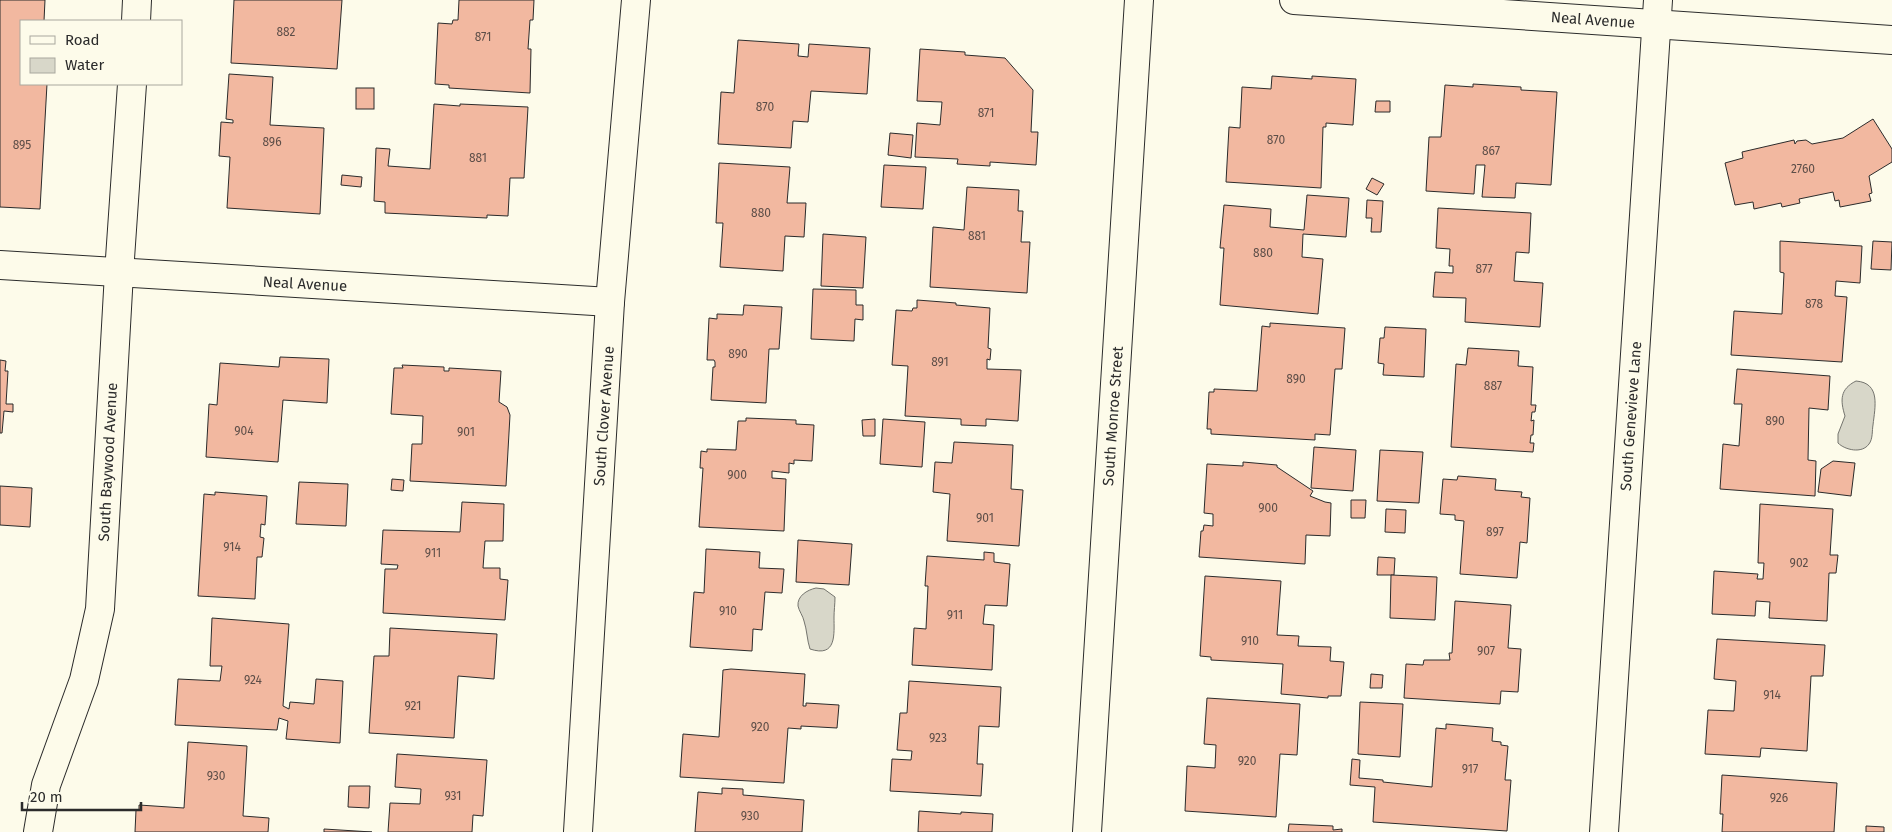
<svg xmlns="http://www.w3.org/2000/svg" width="1892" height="832" viewBox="0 0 1892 832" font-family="'Fira Sans',sans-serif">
<rect width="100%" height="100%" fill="#fdfbea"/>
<g fill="#d8d7c9" stroke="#74746e">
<path d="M1856,381C1881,383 1875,407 1873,425C1872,430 1873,439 1869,444C1862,454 1845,450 1838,443V434L1845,416C1840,400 1840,389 1856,381Z"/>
<path d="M816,588L824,589L835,597C835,604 834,611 834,617C834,634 837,658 810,649C807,640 807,630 804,621C803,616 799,611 798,606C797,596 807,590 816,588Z"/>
</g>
<g fill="#f2b8a0" stroke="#2b2b2b">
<path d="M0,0H45L44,21H21V84H47L40,209L0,207Z"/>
<path d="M234,0H342L337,69L231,63Z"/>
<path d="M459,0H534L533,20H530L528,49H531L530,93L449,88V85L435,84L438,23L452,24L453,20H458Z"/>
<path d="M738,40L799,44L798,56L808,57L809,44L870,48L867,94L811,91L808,122L793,121L791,148L718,144L721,92L734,93Z"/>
<path d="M920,49L965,52V55L1005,58L1033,90L1031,132H1038L1036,165L990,162V166L957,164L958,159L915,157L917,123L940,125L942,102L917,101Z"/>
<path d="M229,74L273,77L270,125L324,128L320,214L227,208L230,157L219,156L221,122L233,123V120L226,119Z"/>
<path d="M1272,76L1312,79V76L1356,79L1353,125L1326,123V127H1323L1321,188L1226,182L1229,127L1240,128L1242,87L1271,89Z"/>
<path d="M1473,84L1521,87V90L1557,92L1551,185L1516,183L1515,198L1482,197L1485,165H1476L1474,194L1426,191L1429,137H1441L1445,85L1473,87Z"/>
<rect x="356" y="88" width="18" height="21"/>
<path d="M1376,101H1390V112H1375Z"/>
<path d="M434,104L460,106V104L528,107L524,178H510L508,216L487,215V218L385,213V202L374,201L376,148L390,149L388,166L430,169Z"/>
<path d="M1873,119L1892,149V162L1869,176L1872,193L1869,194L1871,201L1840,207L1839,200L1835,201L1833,192L1799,199L1800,203L1782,207L1781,203L1754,209L1753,202L1735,205L1725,163L1743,158L1742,152L1794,140L1795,144L1797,141L1806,140L1812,144L1843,138Z"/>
<path d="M890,133L913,135L911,158L888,155Z"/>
<path d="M719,163L790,167L787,203H806L804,237L785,236L783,271L720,267L723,223H716Z"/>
<path d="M884,165L926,167L923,209L881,207Z"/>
<path d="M342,175L362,177L361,187L341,185Z"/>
<path d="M1372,178L1384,184L1377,195L1366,189Z"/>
<path d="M967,187L1019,190L1018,211H1023L1021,242H1030L1027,293L930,287L933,227L964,230Z"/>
<path d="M1307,195L1349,198L1346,237L1303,234L1302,257L1323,259L1318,314L1220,305L1224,248H1220L1224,205L1271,209L1270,227L1304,230Z"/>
<path d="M1367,200L1383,201L1381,232H1371L1372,218H1366Z"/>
<path d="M1438,208L1531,213L1529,253L1516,252L1514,281L1543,283L1540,327L1465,322L1466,298L1433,297L1435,272L1453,273V266H1449L1450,249L1436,248Z"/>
<path d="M823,234L866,237L863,288L821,286Z"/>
<path d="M1780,241L1862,246L1860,283L1836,281L1835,296L1847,297L1842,362L1731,355L1734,311L1782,314L1784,273L1780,272Z"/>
<path d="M1873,241L1892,242L1891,270L1871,269Z"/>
<path d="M813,289L856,290V305H863V320L855,319L854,341L811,339Z"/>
<path d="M917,300L956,303V305L990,308L988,348L991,349L990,360L987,359V369L1021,370L1018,421L986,419V426L961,425V419L905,416L908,366L892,365L896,310L912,311L913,308H917Z"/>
<path d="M744,305L782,307L779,349H769L766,403L711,400L713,367H715V362L714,360H707L709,318L717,319V314L743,315Z"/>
<path d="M1270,323L1345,328L1342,369H1335L1330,435L1315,434V440L1211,434V429H1207L1209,392H1214V389L1257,391L1262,326L1270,327Z"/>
<path d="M1385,327L1426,329L1424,377L1383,375L1384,364L1378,363L1380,338H1384Z"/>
<path d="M1468,348L1519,351L1518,366L1533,367L1531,405H1536L1535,412H1532L1531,421L1534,420L1533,435H1531L1530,443H1534L1533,452L1451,447L1456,364L1466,365Z"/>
<path d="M280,357L329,359L327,403L283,400L278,462L206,457L209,404L217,405L220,363L279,367Z"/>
<path d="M0,360L6,361L5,371H8L6,404H13V412L4,411L2,433H0Z"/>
<path d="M402,365L444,367V371H449V368L501,371L499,402L507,407L510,415L506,486L410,481L412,444H422L423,416L391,414L394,368H403Z"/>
<path d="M1737,369L1830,376L1828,410L1809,408L1808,460L1816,461L1815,496L1720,489L1723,444L1739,446L1742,404H1734Z"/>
<path d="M746,418L796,420V424L814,425L812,461L794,460V464L789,463V473L772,471V478L786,479L784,531L699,527L703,468H700L701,451L707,452V449L736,450L738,421H746Z"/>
<path d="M875,419V436H863L862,420Z"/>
<path d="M883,419L925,422L922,467L880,464Z"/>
<path d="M954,442L1013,445L1011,489L1023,490L1019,546L947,541L950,494L933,492L935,462L952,463Z"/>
<path d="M1314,447L1356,450L1353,491L1311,488Z"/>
<path d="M1380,450L1423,452L1419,503L1377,501Z"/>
<path d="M1833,461L1855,463L1851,496L1818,492L1821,469Z"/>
<path d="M1243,462L1277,465V467L1313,491L1310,496L1325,502L1331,503L1330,536L1306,535L1305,564L1199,557L1201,531H1203L1204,525L1213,526V514L1204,513L1207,464L1243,466Z"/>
<path d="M1458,476L1496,479L1495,490L1522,492L1521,497L1530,498L1527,543L1520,542L1517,578L1460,574L1464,521L1455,520V515L1440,514L1443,479L1457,480Z"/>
<path d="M392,479L404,480L403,491L391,490Z"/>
<path d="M299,482L348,484L346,526L296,524Z"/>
<path d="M0,486L32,488L30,527L0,525Z"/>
<path d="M215,492L267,496L265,525L261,524L260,537L264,538L262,557H257L255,599L198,596L204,494L215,495Z"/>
<path d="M1351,500H1366L1365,518H1351Z"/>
<path d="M462,502L504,504L503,541H485L483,568H500V579L508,580L505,620L383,613L385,569H397L398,565L381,564L383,530L460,532Z"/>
<path d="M1760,504L1833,509L1830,555H1838L1836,573H1829L1827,621L1769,618L1770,602L1756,601L1755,616L1712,614L1714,571L1758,574L1757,579H1763L1764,563H1758Z"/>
<path d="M1386,509L1406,510L1405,533L1385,532Z"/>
<path d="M798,540L852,544L849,585L796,582Z"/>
<path d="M706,549L760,552L759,568L784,569L782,593L765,592L762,630L753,629L752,651L690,647L694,592L704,593Z"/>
<path d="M984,552L994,553V562L1010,564L1007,606L985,605L983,624L994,625L992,670L912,665L914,628L926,629L928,586H925L927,556L984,560Z"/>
<path d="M1378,557L1395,558L1394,575H1377Z"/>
<path d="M1391,575L1437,577L1435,620L1390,618Z"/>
<path d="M1205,576L1281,581L1277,635L1299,636L1298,646L1331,647L1330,661L1344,662L1341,696H1328V698L1281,694L1283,664L1211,660V657L1200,656Z"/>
<path d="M1455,601L1511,605L1508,648L1521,649L1518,692L1501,691L1500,704L1404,698L1406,664L1423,665L1424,660H1450L1449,653H1452Z"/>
<path d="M212,618L289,624L283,706L289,709L290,702L314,704L316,679L343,681L340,743L286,739L288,721L279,718L277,730L175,725L178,679L220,681L222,666H210Z"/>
<path d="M390,628L497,634L494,679L458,676L454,738L369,733L374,656H389Z"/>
<path d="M1717,639L1825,645L1823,676H1811L1807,751L1761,748L1760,757L1705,754L1708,710L1734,711L1736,681L1714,679Z"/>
<path d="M731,669L805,674L803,706H806V703L839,705L837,728L801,726V729L788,728L784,783L680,777L683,734L719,737L723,670Z"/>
<path d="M1371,674L1383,675L1382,688H1370Z"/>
<path d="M909,681L1001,687L999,727L979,726L977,764H983L981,796L890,791L892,759L911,760L912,751L897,750L900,713H907Z"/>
<path d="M1207,698L1300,704L1297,755L1280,754L1276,817L1185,811L1187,766L1215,768L1216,745L1204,744Z"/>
<path d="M1360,702L1403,704L1400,757L1358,754Z"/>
<path d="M1446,724L1493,728L1492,741L1501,742V745L1508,746L1505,780H1511L1507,831L1373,822L1375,787L1350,785L1352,759L1360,760L1359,778L1383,780V782L1432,787L1436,728L1446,729Z"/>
<path d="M188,742L247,746L243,816L269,818L268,832H135L136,810H139V805L184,808Z"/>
<path d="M397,754L487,760L483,816L473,815L472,832H388L390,803L420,804L421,789L395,787Z"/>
<path d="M1722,775L1837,783L1834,832H1722L1723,814H1720Z"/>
<path d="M349,786H370L369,808L348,807Z"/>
<path d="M722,788L743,789V795L804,800L802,832H695L698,792L722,794Z"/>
<path d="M919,811L961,814V812L993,814L992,832H918Z"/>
<path d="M1289,824L1333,826V830L1342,829V832H1288Z"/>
<path d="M1866,826L1884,827V832H1866Z"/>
<path d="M324,829L372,832H324Z"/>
</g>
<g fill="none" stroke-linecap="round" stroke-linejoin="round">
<defs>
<g id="street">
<path d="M1294,0L1892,40"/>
<path d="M136,21L137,0"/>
<path d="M0,265L610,302"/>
<path d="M38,832L46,785L84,680L100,609L119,273L132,84"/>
<path d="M578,832L610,302L636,0"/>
<path d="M1087,832L1139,0"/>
<path d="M1604,832L1658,0"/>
</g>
</defs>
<use href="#street" stroke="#2b2b2b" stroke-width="30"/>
<use href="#street" stroke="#fdfbea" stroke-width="28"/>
</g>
<g text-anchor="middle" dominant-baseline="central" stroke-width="4" stroke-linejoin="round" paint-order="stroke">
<g font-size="12" fill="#5d4e48">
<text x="286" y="32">882</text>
<text x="483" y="37">871</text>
<text x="765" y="107">870</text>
<text x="986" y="113">871</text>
<text x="1276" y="140">870</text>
<text x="272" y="142">896</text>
<text x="22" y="145">895</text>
<text x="1491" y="151">867</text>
<text x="478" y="158">881</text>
<text x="1803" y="169">2760</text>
<text x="761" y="213">880</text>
<text x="977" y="236">881</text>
<text x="1263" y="253">880</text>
<text x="1484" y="269">877</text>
<text x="1814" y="304">878</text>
<text x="738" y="354">890</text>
<text x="940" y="362">891</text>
<text x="1296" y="379">890</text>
<text x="1493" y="386">887</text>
<text x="1775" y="421">890</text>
<text x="244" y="431">904</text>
<text x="466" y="432">901</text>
<text x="737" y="475">900</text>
<text x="1268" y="508">900</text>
<text x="985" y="518">901</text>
<text x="1495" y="532">897</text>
<text x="232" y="547">914</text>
<text x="433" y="553">911</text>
<text x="1799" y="563">902</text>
<text x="728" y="611">910</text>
<text x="955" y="615">911</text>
<text x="1250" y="641">910</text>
<text x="1486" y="651">907</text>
<text x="253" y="680">924</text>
<text x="1772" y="695">914</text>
<text x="413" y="706">921</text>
<text x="760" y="727">920</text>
<text x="938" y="738">923</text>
<text x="1247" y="761">920</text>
<text x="1470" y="769">917</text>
<text x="216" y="776">930</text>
<text x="453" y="796">931</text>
<text x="1779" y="798">926</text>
<text x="750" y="816">930</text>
</g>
<g font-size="15" fill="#2b2b2b" stroke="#fdfbea">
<text transform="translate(1593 20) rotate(4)">Neal Avenue</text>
<text transform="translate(305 284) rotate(3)">Neal Avenue</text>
<text transform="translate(604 416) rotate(-86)">South Clover Avenue</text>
<text transform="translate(1113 416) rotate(-86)">South Monroe Street</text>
<text transform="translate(1631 416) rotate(-86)">South Genevieve Lane</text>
<text transform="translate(108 462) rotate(-87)">South Baywood Avenue</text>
</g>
</g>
<rect x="20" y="20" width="162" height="65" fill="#fdfbea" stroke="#a9a89e"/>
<rect x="30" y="36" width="25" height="8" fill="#fdfbea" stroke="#a9a89e"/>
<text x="65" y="45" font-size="15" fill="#2b2b2b">Road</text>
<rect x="30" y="58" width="25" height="15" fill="#d8d7c9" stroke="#a9a89e"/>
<text x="65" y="70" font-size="15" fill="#2b2b2b">Water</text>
<path d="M22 802v8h119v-8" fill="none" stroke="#2b2b2b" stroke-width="2.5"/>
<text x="30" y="802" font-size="15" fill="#2b2b2b" stroke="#fdfbea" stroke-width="4" paint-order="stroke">20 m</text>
</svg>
